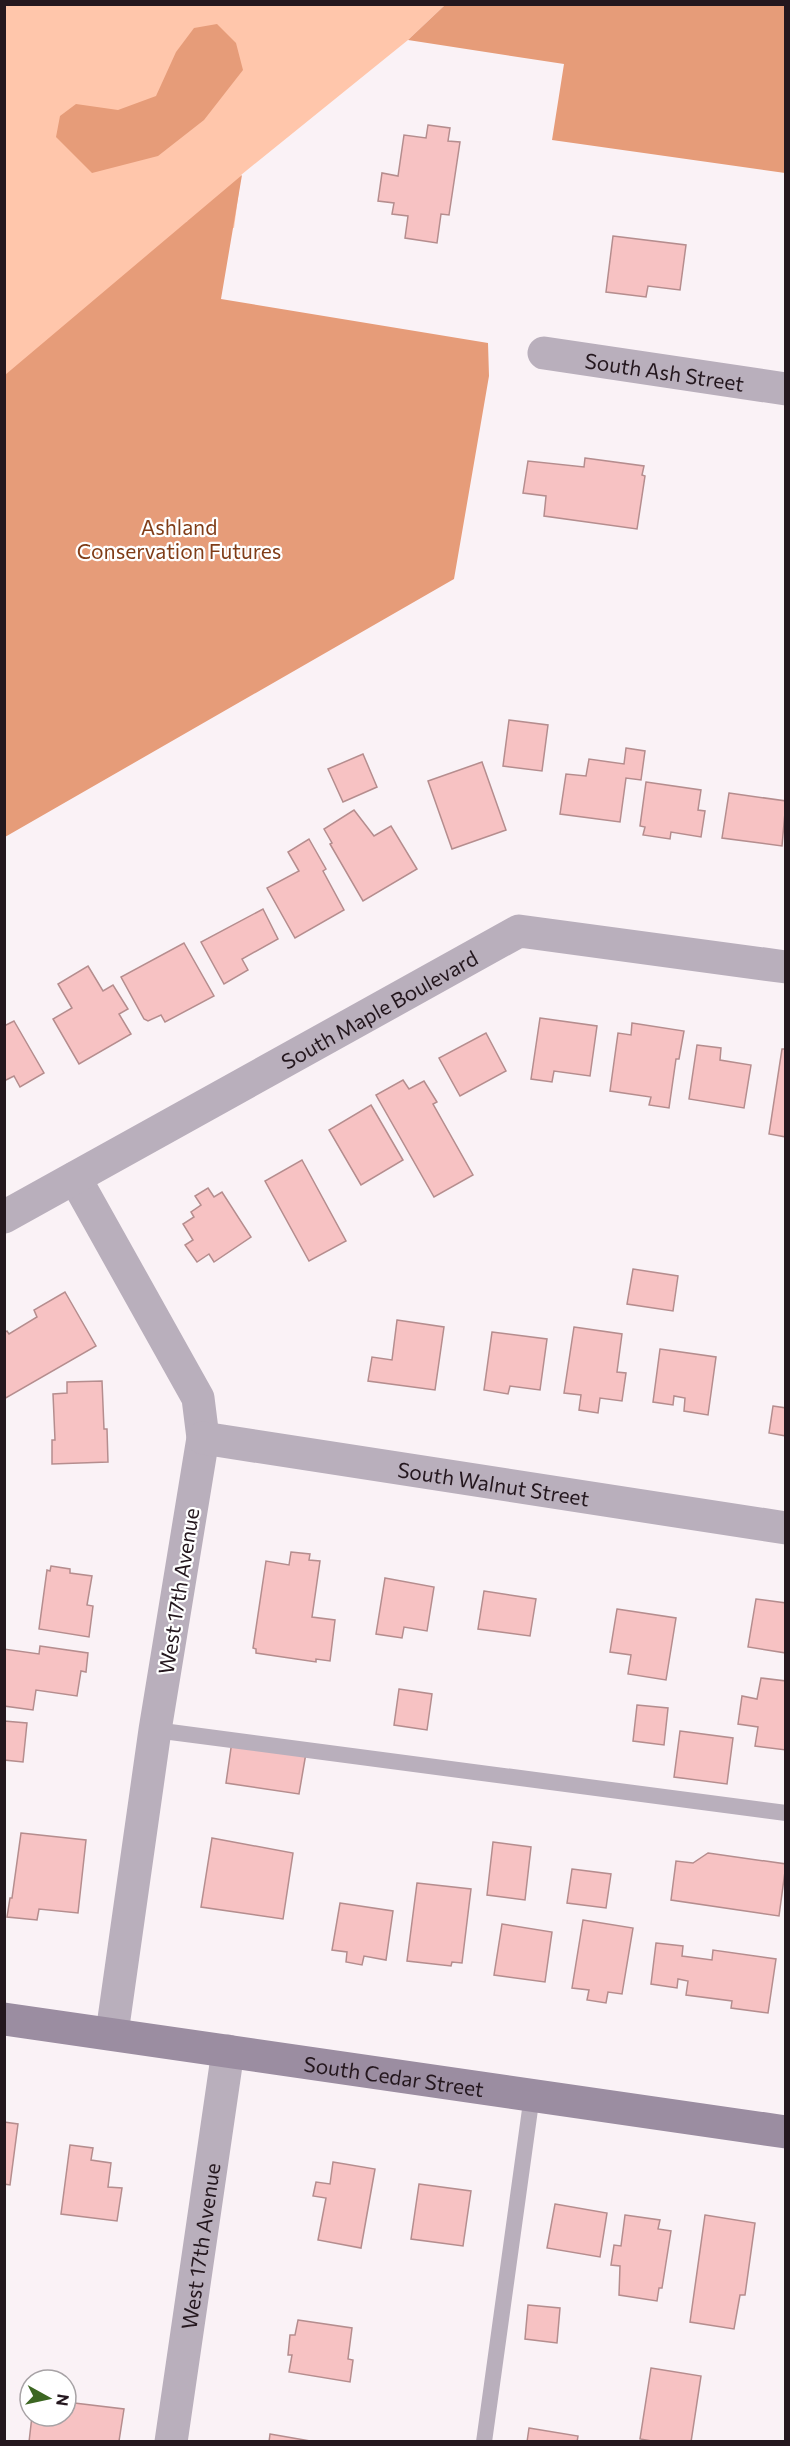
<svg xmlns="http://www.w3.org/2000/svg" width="790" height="2446" viewBox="0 0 790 2446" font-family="Commissioner,sans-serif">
<rect width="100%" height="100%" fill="#faf2f6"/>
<path fill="#ffc6ab" d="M5,5H445L408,40L241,175L234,228L187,221L5,837Z"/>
<g fill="#e69c79">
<path d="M445,5H785V173L552,140L564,64L408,40Z"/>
<path d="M217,24L236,43L243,70L204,120L158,156L92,173L56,137L60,116L76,104L118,110L156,96L176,52L194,28Z"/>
<path d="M242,175L221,299L488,343L489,376L454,579L5,837V375Z"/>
</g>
<g fill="#f7c2c3" stroke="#b58d8e" stroke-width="1.5">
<path d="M428,125L450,128L448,141L460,142L449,215L441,214L437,243L405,238L408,216L392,214L394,203L378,201L382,173L398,176L404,135L426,138Z"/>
<path d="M613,236L686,245L680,290L648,286L646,297L606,292Z"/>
<path d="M585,458L644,466L642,475L645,476L637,529L544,516L546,496L523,493L528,461L584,467Z"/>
<path d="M509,720L548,725L542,771L503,766Z"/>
<path d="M626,748L645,751L641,780L626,778L620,822L560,814L566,774L586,776L589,759L624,764Z"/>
<path d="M363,754L377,787L343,802L328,769Z"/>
<path d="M482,762L506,830L452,849L428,781Z"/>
<path d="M646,782L701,790L698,810L705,811L701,837L671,832L670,839L643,835L645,827L640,826Z"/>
<path d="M729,793L786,801L782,846L722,838Z"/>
<path d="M354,810L374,836L391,826L417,869L363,901L330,844L332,843L324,829Z"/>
<path d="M309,839L326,869L323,871L344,910L295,938L267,888L299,871L288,852Z"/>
<path d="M263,909L278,939L242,959L248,970L224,984L201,942Z"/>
<path d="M184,943L214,996L165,1022L161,1015L148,1021L144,1019L121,977Z"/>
<path d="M88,966L103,991L113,985L128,1009L119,1014L131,1034L79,1064L53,1019L72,1008L58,984Z"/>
<path d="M540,1018L597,1026L590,1076L554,1071L552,1082L531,1079Z"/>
<path d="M14,1021L44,1073L20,1087L14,1076L4,1081V1026Z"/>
<path d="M632,1023L684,1031L679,1059H676L669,1108L649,1105L651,1097L610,1091L618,1033L631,1035Z"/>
<path d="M486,1033L506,1071L460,1096L439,1058Z"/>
<path d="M697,1045L721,1048L720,1060L751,1065L744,1108L689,1099Z"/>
<path d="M782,1049H786V1137L769,1134Z"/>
<path d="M403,1080L409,1089L424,1081L437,1102L433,1104L473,1175L434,1197L376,1095Z"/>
<path d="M371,1105L403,1160L361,1185L329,1130Z"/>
<path d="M302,1160L346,1241L309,1261L265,1181Z"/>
<path d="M208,1188L214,1197L222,1192L251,1237L214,1262L209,1254L197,1262L185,1245L193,1240L183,1224L194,1217L191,1212L201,1205L195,1196Z"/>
<path d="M633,1269L678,1276L673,1311L627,1304Z"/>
<path d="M65,1292L96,1346L4,1399V1333L7,1331L9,1334L37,1317L34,1310Z"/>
<path d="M397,1320L444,1327L435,1390L368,1381L372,1357L392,1360Z"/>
<path d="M574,1327L622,1334L617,1372L626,1373L622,1401L600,1398L598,1413L579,1410L581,1395L564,1393Z"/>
<path d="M492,1332L547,1339L540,1390L510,1386L508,1394L484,1390Z"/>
<path d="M660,1349L716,1357L708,1415L684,1411L685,1398L674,1396L673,1405L653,1402Z"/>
<path d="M102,1381L104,1429H107L108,1462L52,1464V1440H55L53,1394L67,1393V1382Z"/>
<path d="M773,1406L786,1408V1436L769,1433Z"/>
<path d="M291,1552L310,1554L309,1560L320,1561L312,1617L335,1620L330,1661L316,1659V1662L256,1653V1649L253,1648L266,1561L289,1565Z"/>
<path d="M51,1566L70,1569V1573L92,1576L87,1605L93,1606L89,1637L39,1629L47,1570L50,1571Z"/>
<path d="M385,1578L434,1587L427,1631L404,1627L402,1638L376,1634Z"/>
<path d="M484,1591L536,1599L530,1636L478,1629Z"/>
<path d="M756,1599L786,1603V1653L748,1647Z"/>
<path d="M617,1609L676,1618L666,1680L628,1674L631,1655L610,1652Z"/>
<path d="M40,1646L88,1653L86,1672L81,1671L77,1696L36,1690L33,1710L4,1706V1649L39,1654Z"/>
<path d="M761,1678L786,1681V1750L755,1746L758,1727L738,1724L742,1696L757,1699Z"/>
<path d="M399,1689L432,1694L427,1730L394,1725Z"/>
<path d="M637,1705L668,1708L664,1745L633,1741Z"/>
<path d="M4,1721L27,1723L23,1762L4,1760Z"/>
<path d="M680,1731L733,1738L727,1784L674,1777Z"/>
<path d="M232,1741L306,1753L299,1794L226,1783Z"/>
<path d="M21,1833L86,1840L78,1913L39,1909L37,1920L7,1917L10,1898H12Z"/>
<path d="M212,1838L293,1853L283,1919L201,1907Z"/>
<path d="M493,1842L531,1847L525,1900L487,1895Z"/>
<path d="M708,1853L786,1864L779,1916L671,1900L676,1861L693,1863Z"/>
<path d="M572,1869L611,1874L606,1908L567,1903Z"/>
<path d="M417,1883L471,1889L462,1963L452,1962L451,1966L407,1961Z"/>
<path d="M340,1903L393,1911L386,1960L364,1956L362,1965L346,1962L347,1952L332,1950Z"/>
<path d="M583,1920L633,1928L622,1994L608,1992L606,2003L587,2000L589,1990L572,1988Z"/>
<path d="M502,1924L552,1932L545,1982L494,1975Z"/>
<path d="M656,1943L683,1946L682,1956L712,1960L713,1950L776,1959L768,2013L731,2008L732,2001L686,1995L688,1981L678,1979L677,1988L651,1984Z"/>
<path d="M4,2122L18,2124L10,2185L4,2184Z"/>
<path d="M70,2145L93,2148L91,2160L111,2163L108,2187L122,2188L117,2221L61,2214Z"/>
<path d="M333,2162L375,2169L361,2248L318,2240L326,2198L313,2196L316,2182L330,2184Z"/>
<path d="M419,2184L471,2191L463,2246L411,2239Z"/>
<path d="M555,2204L607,2213L600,2257L547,2248Z"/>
<path d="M625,2215L660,2220L658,2229L671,2231L662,2288H659L657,2301L619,2295L620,2266L611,2265L614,2245L621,2246Z"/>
<path d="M705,2215L755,2223L745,2295H740L734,2329L690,2322Z"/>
<path d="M528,2305L560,2308L557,2343L525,2339Z"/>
<path d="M298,2320L352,2328L348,2359L353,2360L350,2382L289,2372L292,2355H288L290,2335H295Z"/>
<path d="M651,2368L701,2376L691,2442H658L640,2439Z"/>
<path d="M66,2402L124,2409L119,2441L29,2442L32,2416H66Z"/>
<path d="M529,2428L578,2436L577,2442H527Z"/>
<path d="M270,2434L316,2442H269Z"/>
</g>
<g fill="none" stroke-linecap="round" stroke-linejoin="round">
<g stroke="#b9afbc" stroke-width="16">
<path d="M155,1730L786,1813"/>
<path d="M484,2442L532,2095"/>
</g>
<g stroke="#b9afbc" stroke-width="33">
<path id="s1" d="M544,353L786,389"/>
<path d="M75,1178L198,1398L203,1438L155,1730L112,2033"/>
<path id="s2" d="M4,1217L519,931L786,967"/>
<path id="s3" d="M203,1438L786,1528"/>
<path id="s4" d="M171,2442L228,2051"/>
</g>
<path stroke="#9b8da1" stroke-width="33" id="s5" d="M4,2019L786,2132"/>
</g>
<g text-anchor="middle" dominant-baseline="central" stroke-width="4.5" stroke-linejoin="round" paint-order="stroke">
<g font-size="21" fill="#24171e" stroke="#fff">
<text stroke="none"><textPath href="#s1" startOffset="122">South Ash Street</textPath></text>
<text stroke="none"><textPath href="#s2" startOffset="429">South Maple Boulevard</textPath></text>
<text stroke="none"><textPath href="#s3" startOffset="294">South Walnut Street</textPath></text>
<text transform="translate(178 1591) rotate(-81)">West 17th Avenue</text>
<text stroke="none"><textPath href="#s5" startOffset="394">South Cedar Street</textPath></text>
<text stroke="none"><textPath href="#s4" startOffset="198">West 17th Avenue</textPath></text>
</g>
<g font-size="21" fill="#803d18" stroke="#fff">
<text x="179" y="526">Ashland<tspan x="179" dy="24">Conservation Futures</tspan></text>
</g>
</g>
<rect width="790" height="2446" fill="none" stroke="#24171e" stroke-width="12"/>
<g transform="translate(48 2398) rotate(98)"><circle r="28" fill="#ffffff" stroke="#a7a2a5" stroke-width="1.5"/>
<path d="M0-4.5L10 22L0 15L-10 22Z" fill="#3c6622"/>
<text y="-9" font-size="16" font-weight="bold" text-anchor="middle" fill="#24171e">N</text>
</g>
</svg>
